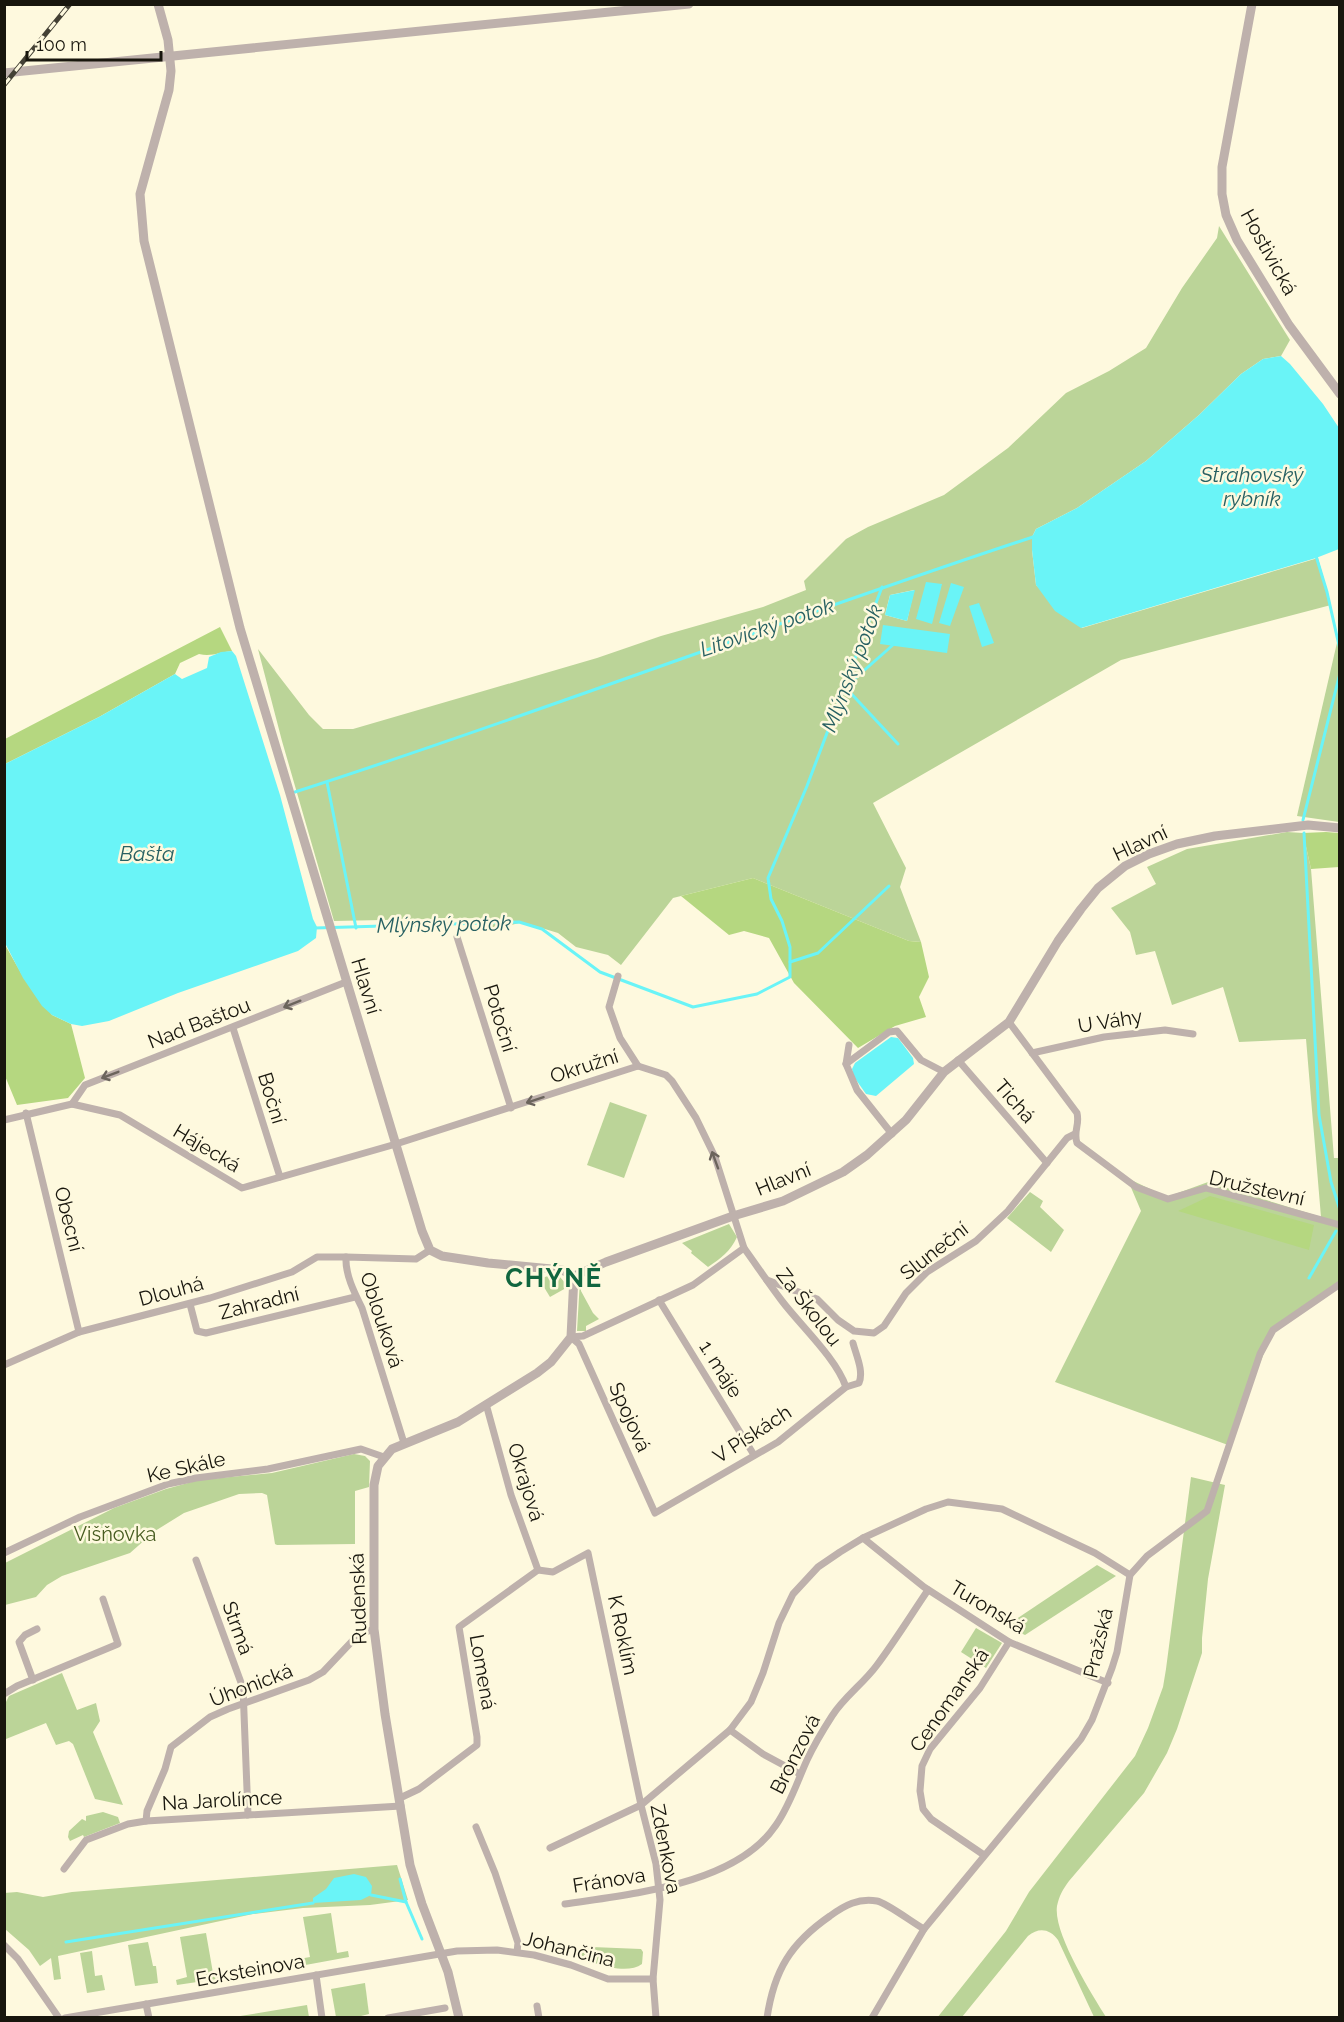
<svg xmlns="http://www.w3.org/2000/svg" width="1344" height="2022" viewBox="0 0 1344 2022" font-family="Raleway,sans-serif">
<rect width="100%" height="100%" fill="#fef9de"/>
<g fill="#bbd498" fill-rule="evenodd">
<path d="M1219,226L1290,340L1281,356L1263,359L1241,374L1199,415L1146,461L1077,508L1036,529L1032,537V550L1036,585L1082,628L1318,558L1331,605L1121,660L873,803L906,868L900,887L921,942L909,941L753,878L673,898L621,965L608,955L576,947L558,933L522,922L494,930L481,931L479,918L334,921L282,741L258,649L309,715L323,729H353L597,658L661,636L763,607L806,590L804,581L846,539L868,527L944,495L1008,448L1066,393L1109,371L1146,348L1182,288L1217,238ZM914,590L907,621L885,615L890,595Z"/>
<path d="M1339,634V822L1297,816Z"/>
<path d="M1287,832L1303,833L1311,869L1334,1158H1339V1284L1273,1330L1228,1445L1055,1382L1141,1211L1127,1178L1167,1197L1208,1182L1321,1217L1306,1039L1239,1042L1223,987L1172,1005L1155,951L1136,955L1130,932L1111,908L1156,884L1147,867L1187,849Z"/>
<path d="M610,1102L647,1115L624,1178L587,1165Z"/>
<path d="M1030,1192L1043,1201L1040,1207L1064,1230L1051,1252L1007,1218Z"/>
<path d="M729,1224L737,1237C730,1252 721,1258 708,1267L691,1253L692,1251L682,1243Z"/>
<path d="M554,1274L560,1277L566,1284V1288L550,1297L539,1279Z"/>
<path d="M580,1280L581,1291L593,1313L599,1319L586,1326V1331H577Z"/>
<path d="M354,1454L365,1456L370,1461L369,1487L355,1491V1544L277,1545L275,1544L267,1495L262,1493L239,1494L184,1513L155,1531L130,1553L62,1576L47,1585L36,1597L5,1605V1563L114,1508L166,1489L199,1480L272,1473Z"/>
<path d="M1191,1477L1225,1485L1208,1579L1202,1638V1653L1177,1729L1167,1753L1144,1793L1069,1881C1063,1889 1059,1896 1057,1906C1053,1933 1092,1994 1106,2017H1094L1058,1940C1050,1929 1039,1927 1028,1936L962,2017L937,2018L1006,1931L1029,1892L1135,1756L1148,1728L1163,1687L1166,1669Z"/>
<path d="M1097,1565L1116,1576L1025,1635L1006,1626Z"/>
<path d="M976,1628L1002,1643L986,1668L961,1652Z"/>
<path d="M62,1673L77,1710L96,1703L100,1721L93,1732L123,1805L95,1799L73,1744L69,1741L56,1745L46,1723L6,1739C6,1737 4,1709 4,1706C5,1704 8,1698 9,1696Z"/>
<path d="M103,1812L118,1817L120,1823L84,1837L83,1835L70,1841L68,1837L69,1831L82,1819L86,1821V1816Z"/>
<path d="M397,1865L408,1900L370,1905L303,1908L253,1914L58,1956L61,1979L54,1980L51,1958L40,1966L29,1950L5,1929L4,1893L17,1892L43,1897L72,1892Z"/>
<path d="M331,1913L337,1953L348,1951L349,1957L300,1966L299,1959L310,1957L303,1917Z"/>
<path d="M206,1933L213,1973L223,1972L224,1978L177,1985L176,1980L187,1977L180,1937Z"/>
<path d="M148,1942L153,1966H156L158,1983L135,1986L128,1945Z"/>
<path d="M592,1947L641,1949L643,1952L642,1964C626,1976 590,1963 575,1954L576,1949Z"/>
<path d="M92,1951L95,1976L102,1975L105,1990L87,1993L80,1953Z"/>
<path d="M365,1983L369,2014L357,2017H336L331,1989Z"/>
<path d="M307,2005L309,2017H234Z"/>
</g>
<g fill="#b5d780">
<path d="M220,627L232,651C219,652 212,657 199,654L180,663L175,674L99,717L5,764V739Z"/>
<path d="M1326,832L1339,833V867L1311,869L1303,833Z"/>
<path d="M753,878L909,941L921,942L929,977L919,997L926,1017L895,1026L858,1048L794,983L769,938L744,931L729,935L681,896Z"/>
<path d="M4,943L21,973L52,1015L71,1024L85,1078L68,1098L17,1105L5,1076Z"/>
<path d="M1210,1196L1314,1225L1309,1250L1178,1211Z"/>
</g>
<g fill="#6af4f7">
<path d="M1281,356L1290,364L1323,404L1339,428V549L1316,558L1081,628L1055,611L1036,585L1032,550V537L1036,529L1077,508L1146,461L1199,415L1241,374L1263,359Z"/>
<path d="M926,582L942,584L932,624L916,619Z"/>
<path d="M951,583L964,587L950,626L939,623Z"/>
<path d="M915,590L907,621L885,615L890,595Z"/>
<path d="M979,603L994,643L982,647L969,606Z"/>
<path d="M883,625L950,634L947,653L880,644Z"/>
<path d="M232,651L236,656L280,795L313,919L317,927L316,938L298,951L178,993L109,1021L82,1026L71,1024L52,1015L42,1006L23,978L5,943V764L99,717L175,674L182,679L207,668L209,657L221,652Z"/>
<path d="M891,1037L898,1038L913,1058L914,1064L876,1096L866,1094L854,1077L852,1069L855,1063Z"/>
<path d="M354,1874L366,1877L372,1886L371,1895L361,1900L313,1903V1898L326,1889L334,1878Z"/>
</g>
<g fill="none" stroke-linecap="round" stroke-linejoin="round">
<g stroke="#6af4f7" stroke-width="3">
<path d="M1316,556L1327,592L1340,650"/>
<path d="M848,682H851L894,644"/>
<path d="M846,688L898,744"/>
<path d="M327,782L356,928"/>
<path d="M295,792C543,712 786,618 1033,537"/>
<path d="M1303,820L1340,673"/>
<path d="M1304,833L1319,1115L1331,1182L1340,1210"/>
<path d="M315,928L519,922L542,929L600,972L693,1007L757,994L790,977V947L782,921L771,899L768,878L807,786L882,587"/>
<path d="M790,962L818,953L889,886"/>
<path d="M1309,1278L1336,1231"/>
<path d="M400,1879L406,1902L422,1939"/>
<path d="M371,1895L406,1902"/>
<path d="M66,1942L313,1903"/>
</g>
<g stroke="#beb1ac" stroke-width="7">
<path d="M457,937L511,1108"/>
<path d="M618,976L609,1007L620,1038L638,1066"/>
<path d="M1009,1022L1077,1113C1080,1125 1073,1131 1077,1143L1136,1187L1168,1199L1206,1188L1340,1225"/>
<path d="M233,1028L280,1177"/>
<path d="M849,1045L846,1064L857,1090L892,1134"/>
<path d="M1032,1053L1104,1037L1165,1030L1193,1034"/>
<path d="M958,1060L1047,1163"/>
<path d="M846,1064L889,1032L897,1031L921,1060L944,1072"/>
<path d="M72,1104L85,1085L346,982"/>
<path d="M26,1113L79,1332"/>
<path d="M4,1120L72,1104L120,1115L242,1188L396,1144L638,1066L666,1075L672,1081L696,1118L715,1157L744,1248L693,1285L583,1336L571,1337"/>
<path d="M744,1248C757,1266 769,1284 782,1301C801,1326 836,1358 846,1387"/>
<path d="M767,1280L817,1299L838,1320L854,1331L874,1333L884,1326L906,1293L927,1272L976,1241L1008,1211L1067,1138L1075,1134"/>
<path d="M659,1300L754,1455"/>
<path d="M190,1304L197,1331L206,1333L355,1297"/>
<path d="M571,1337L579,1344L655,1513L778,1442L846,1387L859,1383C864,1371 856,1355 853,1343"/>
<path d="M4,1365L79,1332L210,1298L292,1272L317,1257H346"/>
<path d="M486,1404L511,1495L538,1570"/>
<path d="M404,1443L362,1308C354,1292 345,1274 346,1257L416,1259L430,1250"/>
<path d="M863,1538L924,1587L1009,1642L1108,1683"/>
<path d="M4,1553L80,1517L168,1484L196,1478L268,1469L361,1449L384,1457"/>
<path d="M196,1560L243,1688L248,1815"/>
<path d="M33,1680L19,1642L25,1635L37,1629"/>
<path d="M4,1694L17,1686L118,1644L103,1599"/>
<path d="M730,1730L763,1754L800,1774"/>
<path d="M400,1798L419,1789L477,1745V1737L459,1627L538,1570L553,1572L588,1553L641,1805L656,1864L660,1900L653,1979L656,2018"/>
<path d="M146,1821L147,1811L165,1769L171,1747L210,1717L228,1709L309,1680L323,1672L358,1635L374,1629"/>
<path d="M476,1827L495,1873L518,1943L517,1952"/>
<path d="M550,1848L641,1805L730,1730L751,1702L763,1673L779,1623L793,1594L818,1567L840,1552L863,1538L926,1509L948,1502L1002,1509L1095,1553L1130,1575"/>
<path d="M984,1855L931,1819L923,1809L920,1791L922,1766L930,1749L980,1688L1009,1642"/>
<path d="M64,1869L86,1840L128,1824L146,1821L401,1806"/>
<path d="M565,1904C630,1894 736,1885 776,1825C790,1805 797,1782 807,1760C814,1745 823,1730 832,1716C844,1697 864,1683 877,1665C895,1641 911,1615 928,1590"/>
<path d="M4,1945L18,1959L59,2018"/>
<path d="M316,1975L322,2018"/>
<path d="M146,2004L149,2018"/>
<path d="M537,2006L539,2018"/>
<path d="M65,2018L457,1951L497,1950L534,1955L571,1965L608,1979H653"/>
<path d="M388,2018L445,2008"/>
<path d="M767,2018C774,1970 791,1943 830,1916C845,1905 858,1898 877,1901C887,1903 913,1923 924,1929"/>
<path d="M872,2018L924,1929L1081,1739L1092,1720L1112,1668L1117,1652L1130,1575L1147,1556L1207,1511L1260,1354L1273,1330L1340,1284"/>
</g>
<g stroke="#beb1ac" stroke-width="9">
<path d="M158,4L168,40L171,71L169,90L140,194L144,241L240,628L422,1231L430,1250L442,1256L488,1263L562,1270L574,1276"/>
<path d="M1252,4L1222,167V194L1226,215L1237,240L1289,325L1340,394"/>
<path d="M4,73L689,4"/>
<path d="M574,1276L606,1262L733,1216L783,1201L843,1172L867,1155L906,1120L944,1072L1009,1022L1058,941L1081,909L1098,888L1125,866L1149,854L1177,844L1215,836L1308,825L1340,828"/>
<path d="M459,2018L448,1972L422,1904L410,1865L385,1714L374,1629V1485L378,1466L392,1449L458,1422L537,1373L551,1362L571,1337L574,1276"/>
</g>
<defs>
<path id="rail" d="M4,85L70,4"/>
</defs>
<use href="#rail" stroke="#444135" stroke-width="5"/>
<use href="#rail" stroke="#fef9de" stroke-width="3" stroke-dasharray="9" stroke-linecap="butt"/>
</g>
<defs><path id="oneway-shaft" d="M-6 0H5M1.5-3L5.5 0L1.5 3" fill="none" stroke-width="1.6" stroke-linecap="round" stroke-linejoin="round" transform="scale(1.5)"/></defs>
<g stroke="#6b645c">
<use href="#oneway-shaft" transform="translate(292 1004) rotate(158)"/>
<use href="#oneway-shaft" transform="translate(110 1075) rotate(159)"/>
<use href="#oneway-shaft" transform="translate(535 1100) rotate(162)"/>
<use href="#oneway-shaft" transform="translate(715 1160) rotate(-110)"/>
</g>
<g text-anchor="middle" dominant-baseline="central" stroke-width="5" stroke-linejoin="round" paint-order="stroke">
<g font-size="20" fill="#18160d" stroke="#fef9de">
<text transform="translate(1269 252) rotate(61)">Hostivická</text>
<text transform="translate(1140 843) rotate(-25)">Hlavní</text>
<text transform="translate(366 986) rotate(73)">Hlavní</text>
<text transform="translate(500 1018) rotate(73)">Potoční</text>
<text transform="translate(1110 1021) rotate(-9)">U Váhy</text>
<text transform="translate(199 1023) rotate(-21)">Nad Baštou</text>
<text transform="translate(584 1066) rotate(-18)">Okružní</text>
<text transform="translate(272 1098) rotate(73)">Boční</text>
<text transform="translate(1015 1101) rotate(49)">Tichá</text>
<text transform="translate(207 1148) rotate(31)">Hájecká</text>
<text transform="translate(783 1179) rotate(-22)">Hlavní</text>
<text transform="translate(1257 1188) rotate(13)">Družstevní</text>
<text transform="translate(69 1219) rotate(76)">Obecní</text>
<text transform="translate(934 1251) rotate(-38)">Sluneční</text>
<text transform="translate(171 1291) rotate(-15)">Dlouhá</text>
<text transform="translate(259 1303) rotate(-14)">Zahradní</text>
<text transform="translate(809 1307) rotate(52)">Za Školou</text>
<text transform="translate(382 1320) rotate(72)">Oblouková</text>
<text transform="translate(721 1369) rotate(58)">1. máje</text>
<text transform="translate(630 1417) rotate(66)">Spojová</text>
<text transform="translate(752 1434) rotate(-33)">V Pískách</text>
<text transform="translate(186 1467) rotate(-13)">Ke Skále</text>
<text transform="translate(526 1482) rotate(73)">Okrajová</text>
<text transform="translate(358 1599) rotate(-92)">Rudenská</text>
<text transform="translate(988 1607) rotate(31)">Turonská</text>
<text transform="translate(238 1628) rotate(70)">Strmá</text>
<text transform="translate(623 1635) rotate(78)">K Roklím</text>
<text transform="translate(1098 1643) rotate(-77)">Pražská</text>
<text transform="translate(483 1672) rotate(80)">Lomená</text>
<text transform="translate(251 1685) rotate(-21)">Úhonická</text>
<text transform="translate(949 1700) rotate(-55)">Cenomanská</text>
<text transform="translate(795 1754) rotate(-63)">Bronzová</text>
<text transform="translate(222 1800) rotate(-3)">Na Jarolímce</text>
<text transform="translate(666 1849) rotate(79)">Zdenkova</text>
<text transform="translate(609 1880) rotate(-9)">Fránova</text>
<text transform="translate(569 1949) rotate(14)">Johančina</text>
<text transform="translate(250 1970) rotate(-10)">Ecksteinova</text>
</g>
<g font-size="20" fill="#475c20" stroke="#fef9de">
<text x="115" y="1534">Višňovka</text>
</g>
<g font-size="21" font-style="italic" fill="#276062" stroke="#fef9de">
<text x="1252" y="474">Strahovský<tspan x="1252" dy="24">rybník</tspan></text>
<text transform="translate(767 627) rotate(-19)">Litovický potok</text>
<text transform="translate(852 668) rotate(-69)">Mlýnský potok</text>
<text x="147" y="853">Bašta</text>
<text transform="translate(444 924) rotate(-1)">Mlýnský potok</text>
</g>
<g font-size="26" font-weight="bold" letter-spacing="1.5" fill="#11663f" stroke="#fef9de">
<text x="554" y="1278">CHÝNĚ</text>
</g>
</g>
<rect width="1344" height="2022" fill="none" stroke="#18160d" stroke-width="12"/>
<path d="M27 51v9h134v-9" fill="none" stroke="#18160d" stroke-width="3"/>
<text x="36" y="51" font-size="18" fill="#18160d" stroke="#fef9de" stroke-width="4.5" paint-order="stroke">100 m</text>
</svg>
